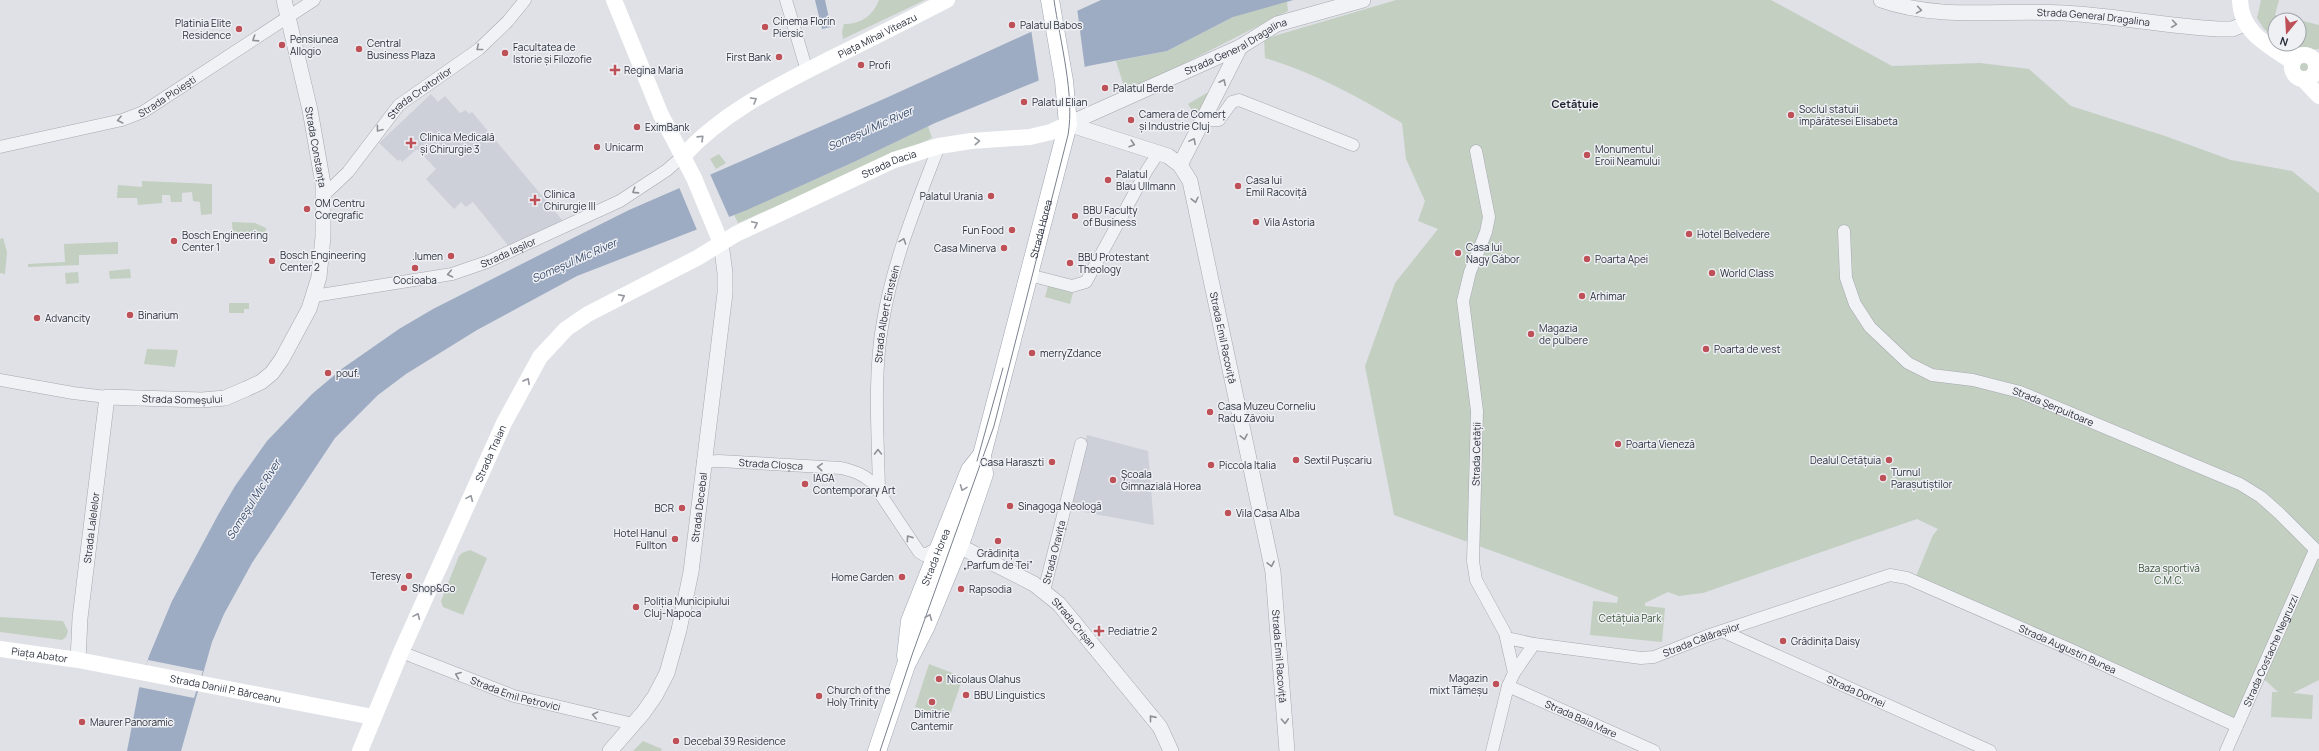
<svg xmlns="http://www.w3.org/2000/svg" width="2319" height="751" viewBox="0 0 2319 751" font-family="Manrope,sans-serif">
<rect width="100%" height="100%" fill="#dfe1e6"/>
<g fill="#cdd0d8">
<path d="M431,94L438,102L445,96L460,113L466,110L469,114L472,112L563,221L510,248L473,202L466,207L461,202L454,209L426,179L436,169L417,149L402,162L400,159L398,161L379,143Z"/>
<path d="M1087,435L1148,451L1154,525L1068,509Z"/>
</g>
<g fill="#c3cfc1">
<path d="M879,0H925L843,39L842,32L844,24C861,24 873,16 879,0Z"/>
<path d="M1239,0H1293L1287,2L1288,11L1126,93L1116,61L1167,51L1233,17Z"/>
<path d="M1396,0H1771L1892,66L1980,63L2029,69L2071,106L2165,136L2231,160L2292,171L2319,193V680L2293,693L2313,695L2312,719L2271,717L2272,692H2278L2266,681L2259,677L2237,726L1914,581L1933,535L1938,529L1917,519L1703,593L1679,596L1668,592L1645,603V606L1665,608L1662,642L1590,635L1593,601L1617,603L1618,597L1394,515L1365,366L1395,283L1438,229L1418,221L1425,201L1406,159L1402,123C1358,97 1315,73 1265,58L1264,39Z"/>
<path d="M2261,0H2279L2275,15L2297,20H2275V38L2264,29L2257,18Z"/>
<path d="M2299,20L2319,25V49C2307,51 2294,51 2284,44H2299Z"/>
<circle cx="2304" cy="67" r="8"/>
<path d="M1217,87L1199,122L1188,104Z"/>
<path d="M928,126L932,138L738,223L734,215L856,161Z"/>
<path d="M719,154L726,163L716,169L710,159Z"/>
<path d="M142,181L212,184V214L201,215L200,202L193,201L192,192L182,193V202H171L170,195H162V203L138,205L137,198H117L118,185L142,187Z"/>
<path d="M232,222L255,223L266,228L265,239L233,238Z"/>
<path d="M3,238L7,252L5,274L0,273V239Z"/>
<path d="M118,242V254L79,255V265L28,267V264L65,262L64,244Z"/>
<path d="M130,269L131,278L110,279L109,271Z"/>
<path d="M78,272L79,283L66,284L65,273Z"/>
<path d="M1048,286L1073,293L1070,304L1045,297Z"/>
<path d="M229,303H249V309H244V313H229Z"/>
<path d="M147,349L178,350L175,367L144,364Z"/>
<path d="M470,550L487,558L463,615L443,607L441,601L459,556L462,553Z"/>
<path d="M0,617L63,621L68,631L66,637L62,640L0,632Z"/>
<path d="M929,664L963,677L949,718L915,707Z"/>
<path d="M643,741L662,749L661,751H633Z"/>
</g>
<g fill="#9eacc3">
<path d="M815,0H825L831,27L822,29Z"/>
<path d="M1101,0H1293L1233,17L1167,51L1088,66L1040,80L935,123L856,161L747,210L577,276L477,330L406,374L378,395L335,438L252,563L224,614L212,642L181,751H127L139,689L149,656L172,601L218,515L235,486L267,441L312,394L343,368L399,329L433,309L575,237L629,210L886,98Z"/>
</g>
<g fill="#dfe1e6">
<path d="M1077,8L1085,69L1039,82L1031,29Z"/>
<path d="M710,174L730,219L697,230L679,187Z"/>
<path d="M148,660L203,671L194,698L139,687Z"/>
</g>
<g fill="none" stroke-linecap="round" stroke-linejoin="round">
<defs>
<g id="minor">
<path d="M786,0L807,71"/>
<path d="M1205,117L1212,120H1219L1232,102L1239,100L1353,145"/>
<path id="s1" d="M0,147L122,120L143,112L314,0"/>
<path d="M1476,151L1489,217L1486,232L1470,272L1463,301L1477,411L1473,561L1476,580L1505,633L1514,673"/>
<path id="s2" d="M324,195L348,172L399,105L479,49L508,21L525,0"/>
<path id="s3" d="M1844,231L1846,278L1855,304L1870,327L1908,363L1932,375L1973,380L2020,392L2240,484L2261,497L2279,513L2319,553"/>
<path d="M1029,275L1072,286L1086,282L1147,170L1159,152"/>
<path id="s4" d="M314,296L452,274L487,262L620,201L667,170L683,156"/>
<path d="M0,380L73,393L107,397"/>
<path id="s5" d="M703,462L719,461L841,468C854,471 863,474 873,483L919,552L924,555L938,548"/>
<path id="s6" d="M879,491C878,435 873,376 883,321C893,261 917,203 939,146"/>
<path id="s7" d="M1044,591L1081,444"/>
<path id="s8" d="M1722,631L1990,751"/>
<path d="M1507,638L1534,644"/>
<path id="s9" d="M401,652L514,696L633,724"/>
<path id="s10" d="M1508,686L1654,751"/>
<path id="s11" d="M1492,751L1508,686L1514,673L1534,644L1641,658L1654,657L1707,636L1890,575L1907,578L2067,648L2237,726"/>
<path id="s12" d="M2226,751L2315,550"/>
</g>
<g id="tertiary">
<path id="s13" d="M1881,0C1941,21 2003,9 2064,13C2116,16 2166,26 2218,29H2232L2245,24"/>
<path id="s14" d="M1068,124L1168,156L1180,165L1190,181L1273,572L1287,751"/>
<path id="s15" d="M1068,124L1240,47L1277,24L1363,0"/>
<path d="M1180,165L1240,47"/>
<path id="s16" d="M948,546H956L967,550L1034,584L1059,604L1160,727L1171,751"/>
<path id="s17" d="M78,660L80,618L107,397L202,400L225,398L246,389L261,382L272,373L282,359L309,309L319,277L323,237V184L310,110L284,0"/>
<path id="s18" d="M610,751L643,713L655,696L667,673L679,630L691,572L725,293V273L721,243"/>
</g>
<g id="primary">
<path id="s22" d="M906,656L910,621L970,470L982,455"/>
<path id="s23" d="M877,751L906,665L925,628L963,536L984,474L982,455L1068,124L1064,81L1050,0"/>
</g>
</defs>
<use href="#minor" stroke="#a5a8b0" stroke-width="13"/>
<use href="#tertiary" stroke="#a5a8b0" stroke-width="16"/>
<use href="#primary" stroke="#9fa5b1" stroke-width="19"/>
<use href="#minor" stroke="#f1f2f5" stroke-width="12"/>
<use href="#tertiary" stroke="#f1f2f5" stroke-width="15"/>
<g stroke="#fff" stroke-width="16">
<path d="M614,0L661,115L694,178L721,243"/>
<path d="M2240,0C2241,33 2268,45 2293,62"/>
<circle cx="2304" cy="67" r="12"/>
<path d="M2303,79L2319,96"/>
<path id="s19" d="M683,156C723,112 777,86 830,59C869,40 908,20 947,0"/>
<path id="s20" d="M0,649L78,660L373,717"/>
<path id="s21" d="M360,751L401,652L504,423L540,357L566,329L588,314L697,258L736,234L894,160L939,146L971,141L1030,137L1051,132L1068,124"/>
</g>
<use href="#primary" stroke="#fff" stroke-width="18"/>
<g stroke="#7a808e" stroke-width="1">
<path d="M977,461L1003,368"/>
<path d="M880,751L912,655L994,426L1068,135C1075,95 1060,41 1054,0"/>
</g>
</g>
<defs><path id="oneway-chevron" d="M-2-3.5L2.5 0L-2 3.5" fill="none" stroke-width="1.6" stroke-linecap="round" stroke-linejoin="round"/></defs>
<g stroke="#8e9098">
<use href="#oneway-chevron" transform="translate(1919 10) rotate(9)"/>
<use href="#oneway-chevron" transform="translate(2174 24) rotate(8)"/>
<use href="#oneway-chevron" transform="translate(255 39) rotate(147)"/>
<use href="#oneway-chevron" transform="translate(479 48) rotate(141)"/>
<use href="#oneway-chevron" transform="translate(1223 82) rotate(-64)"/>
<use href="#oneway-chevron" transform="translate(120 120) rotate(166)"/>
<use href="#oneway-chevron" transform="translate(379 129) rotate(127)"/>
<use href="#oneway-chevron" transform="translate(1193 141) rotate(-62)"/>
<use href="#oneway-chevron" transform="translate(1132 144) rotate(17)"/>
<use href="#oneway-chevron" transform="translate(635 191) rotate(147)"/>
<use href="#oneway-chevron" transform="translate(1195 200) rotate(77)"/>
<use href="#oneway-chevron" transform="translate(903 241) rotate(-70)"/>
<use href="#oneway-chevron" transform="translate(450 274) rotate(168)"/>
<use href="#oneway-chevron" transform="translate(1244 437) rotate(78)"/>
<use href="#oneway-chevron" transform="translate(878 452) rotate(-91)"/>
<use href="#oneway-chevron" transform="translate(820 467) rotate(-176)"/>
<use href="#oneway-chevron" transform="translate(909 538) rotate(-125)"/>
<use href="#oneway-chevron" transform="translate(1271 564) rotate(78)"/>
<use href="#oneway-chevron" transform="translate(458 675) rotate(-158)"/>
<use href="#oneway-chevron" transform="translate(595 715) rotate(-167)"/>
<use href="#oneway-chevron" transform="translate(1152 718) rotate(-129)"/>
<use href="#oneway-chevron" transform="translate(1285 721) rotate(87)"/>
</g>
<g stroke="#94979e">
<use href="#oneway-chevron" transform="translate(754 100) rotate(-30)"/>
<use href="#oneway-chevron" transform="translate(701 138) rotate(-44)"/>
<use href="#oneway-chevron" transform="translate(977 141) rotate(-4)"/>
<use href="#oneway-chevron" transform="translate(755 224) rotate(-25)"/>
<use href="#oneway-chevron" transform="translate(622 297) rotate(-27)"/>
<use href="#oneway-chevron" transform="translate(527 381) rotate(-61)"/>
<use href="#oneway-chevron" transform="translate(963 488) rotate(111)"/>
<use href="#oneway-chevron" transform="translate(470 498) rotate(-66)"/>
<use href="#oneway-chevron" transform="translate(417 616) rotate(-66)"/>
<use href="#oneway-chevron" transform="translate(929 617) rotate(-68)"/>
</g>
<g fill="#be5158" stroke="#eef0f4" stroke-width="1.5">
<circle cx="1012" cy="25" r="4"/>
<circle cx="765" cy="27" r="4"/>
<circle cx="239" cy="29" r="4"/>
<circle cx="282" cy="45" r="4"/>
<circle cx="359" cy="49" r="4"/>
<circle cx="505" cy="53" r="4"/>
<circle cx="779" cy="57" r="4"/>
<circle cx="861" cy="65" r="4"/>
<path d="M613 64h4v4h4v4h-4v4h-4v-4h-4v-4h4z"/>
<circle cx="1105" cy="88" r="4"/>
<circle cx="1024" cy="102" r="4"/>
<circle cx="1791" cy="115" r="4"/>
<circle cx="1131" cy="120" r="4"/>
<circle cx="637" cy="127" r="4"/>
<path d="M409 137h4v4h4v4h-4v4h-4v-4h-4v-4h4z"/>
<circle cx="597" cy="147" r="4"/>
<circle cx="1587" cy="155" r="4"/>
<circle cx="1108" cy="180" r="4"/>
<circle cx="1238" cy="186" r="4"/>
<circle cx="991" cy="196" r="4"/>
<path d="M533 194h4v4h4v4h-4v4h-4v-4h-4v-4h4z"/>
<circle cx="307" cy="209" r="4"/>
<circle cx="1075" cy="216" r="4"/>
<circle cx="1256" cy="222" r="4"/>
<circle cx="1012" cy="230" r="4"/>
<circle cx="1689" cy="234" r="4"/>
<circle cx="174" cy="241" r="4"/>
<circle cx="1004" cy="248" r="4"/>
<circle cx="1458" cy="253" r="4"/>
<circle cx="451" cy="256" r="4"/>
<circle cx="1587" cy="259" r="4"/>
<circle cx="272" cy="261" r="4"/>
<circle cx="1070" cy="263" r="4"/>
<circle cx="415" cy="268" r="4"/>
<circle cx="1712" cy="273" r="4"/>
<circle cx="1582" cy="296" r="4"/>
<circle cx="130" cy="315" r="4"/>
<circle cx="37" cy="318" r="4"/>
<circle cx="1531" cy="334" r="4"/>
<circle cx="1706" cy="349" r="4"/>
<circle cx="1032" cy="353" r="4"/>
<circle cx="328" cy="373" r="4"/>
<circle cx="1210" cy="412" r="4"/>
<circle cx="1618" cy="444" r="4"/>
<circle cx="1296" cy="460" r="4"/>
<circle cx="1889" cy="460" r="4"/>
<circle cx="1052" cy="462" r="4"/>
<circle cx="1211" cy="465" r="4"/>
<circle cx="1883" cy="478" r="4"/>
<circle cx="1113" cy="480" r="4"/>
<circle cx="805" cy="484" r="4"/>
<circle cx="1010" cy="506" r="4"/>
<circle cx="682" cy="508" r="4"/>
<circle cx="1228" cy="513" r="4"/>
<circle cx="675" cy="539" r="4"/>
<circle cx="998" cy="541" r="4"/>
<circle cx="409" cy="576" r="4"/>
<circle cx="902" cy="577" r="4"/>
<circle cx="404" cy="588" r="4"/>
<circle cx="961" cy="589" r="4"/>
<circle cx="636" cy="607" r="4"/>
<path d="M1097 625h4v4h4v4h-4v4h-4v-4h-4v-4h4z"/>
<circle cx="1783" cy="641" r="4"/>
<circle cx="939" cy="679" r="4"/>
<circle cx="1496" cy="684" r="4"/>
<circle cx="966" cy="695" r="4"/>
<circle cx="819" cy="696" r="4"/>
<circle cx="932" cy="702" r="4"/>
<circle cx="82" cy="722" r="4"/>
<circle cx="676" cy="741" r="4"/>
</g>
<g text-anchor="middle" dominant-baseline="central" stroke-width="3" stroke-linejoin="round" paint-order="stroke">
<g font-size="10" fill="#2a2f3c" stroke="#eef0f4">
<text stroke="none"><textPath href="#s13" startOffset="214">Strada General Dragalina</textPath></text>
<text stroke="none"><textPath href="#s19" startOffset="230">Piața Mihai Viteazu</textPath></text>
<text stroke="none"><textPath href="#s15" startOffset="185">Strada General Dragalina</textPath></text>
<text stroke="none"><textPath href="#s2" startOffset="141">Strada Croitorilor</textPath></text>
<text stroke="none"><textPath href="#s1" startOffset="176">Strada Ploiești</textPath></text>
<text transform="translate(316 147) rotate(80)">Strada Constanța</text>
<text stroke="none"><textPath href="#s21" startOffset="835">Strada Dacia</textPath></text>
<text stroke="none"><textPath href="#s23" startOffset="550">Strada Horea</textPath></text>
<text stroke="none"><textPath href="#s4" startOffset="200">Strada Iașilor</textPath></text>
<text stroke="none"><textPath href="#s6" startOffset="178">Strada Albert Einstein</textPath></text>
<text stroke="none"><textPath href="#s14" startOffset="299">Strada Emil Racoviță</textPath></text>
<text stroke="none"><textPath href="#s17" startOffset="340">Strada Someșului</textPath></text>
<text stroke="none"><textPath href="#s3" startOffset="307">Strada Șerpuitoare</textPath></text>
<text stroke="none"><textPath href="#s21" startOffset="325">Strada Traian</textPath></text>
<text transform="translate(1476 454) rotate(-89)">Strada Cetății</text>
<text stroke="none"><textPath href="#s5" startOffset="68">Strada Cloșca</textPath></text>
<text stroke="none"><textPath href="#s18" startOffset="266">Strada Decebal</textPath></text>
<text stroke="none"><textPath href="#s17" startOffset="133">Strada Lalelelor</textPath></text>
<text stroke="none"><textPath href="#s7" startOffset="40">Strada Oravița</textPath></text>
<text stroke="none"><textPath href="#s22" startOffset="104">Strada Horea</textPath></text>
<text stroke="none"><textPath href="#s16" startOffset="151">Strada Crișan</textPath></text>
<text stroke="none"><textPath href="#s11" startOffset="288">Strada Călărașilor</textPath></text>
<text stroke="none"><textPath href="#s11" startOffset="680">Strada Augustin Bunea</textPath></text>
<text stroke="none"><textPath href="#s12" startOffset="110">Strada Costache Negruzzi</textPath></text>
<text stroke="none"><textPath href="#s20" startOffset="40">Piața Abator</textPath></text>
<text stroke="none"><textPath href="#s14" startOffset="623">Strada Emil Racoviță</textPath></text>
<text stroke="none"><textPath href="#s20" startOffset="229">Strada Daniil P. Bărceanu</textPath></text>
<text stroke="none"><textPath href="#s8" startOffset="147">Strada Dornei</textPath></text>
<text stroke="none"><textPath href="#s9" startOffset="122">Strada Emil Petrovici</textPath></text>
<text stroke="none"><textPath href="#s10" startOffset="80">Strada Baia Mare</textPath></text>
</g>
<g font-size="10" fill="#2a2f3c" stroke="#eef0f4" text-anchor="start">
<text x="773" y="21">Cinema Florin<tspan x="773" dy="12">Piersic</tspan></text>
<text x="231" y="23" text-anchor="end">Platinia Elite<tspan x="231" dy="12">Residence</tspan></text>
<text x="1020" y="25">Palatul Babos</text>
<text x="290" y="39">Pensiunea<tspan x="290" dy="12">Allogio</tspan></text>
<text x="367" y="43">Central<tspan x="367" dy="12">Business Plaza</tspan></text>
<text x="513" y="47">Facultatea de<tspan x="513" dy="12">Istorie și Filozofie</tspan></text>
<text x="771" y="57" text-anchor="end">First Bank</text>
<text x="869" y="65">Profi</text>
<text x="624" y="70">Regina Maria</text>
<text x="1113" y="88">Palatul Berde</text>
<text x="1032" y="102">Palatul Elian</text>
<text x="1799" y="109">Soclul statuii<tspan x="1799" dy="12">împărătesei Elisabeta</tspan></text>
<text x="1139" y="114">Camera de Comerț<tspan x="1139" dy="12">și Industrie Cluj</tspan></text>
<text x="645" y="127">EximBank</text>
<text x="420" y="137">Clinica Medicală<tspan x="420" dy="12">și Chirurgie 3</tspan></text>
<text x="605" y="147">Unicarm</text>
<text x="1595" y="149">Monumentul<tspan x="1595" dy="12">Eroii Neamului</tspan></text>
<text x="1116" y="174">Palatul<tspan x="1116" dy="12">Blau Ullmann</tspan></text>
<text x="1246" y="180">Casa lui<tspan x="1246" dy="12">Emil Racoviță</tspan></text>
<text x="544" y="194">Clinica<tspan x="544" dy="12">Chirurgie III</tspan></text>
<text x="983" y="196" text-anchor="end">Palatul Urania</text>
<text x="315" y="203">OM Centru<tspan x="315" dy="12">Coregrafic</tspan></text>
<text x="1083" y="210">BBU Faculty<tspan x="1083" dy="12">of Business</tspan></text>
<text x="1264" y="222">Vila Astoria</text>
<text x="1004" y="230" text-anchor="end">Fun Food</text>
<text x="1697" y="234">Hotel Belvedere</text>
<text x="182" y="235">Bosch Engineering<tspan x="182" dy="12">Center 1</tspan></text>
<text x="1466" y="247">Casa lui<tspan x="1466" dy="12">Nagy Gábor</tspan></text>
<text x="996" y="248" text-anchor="end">Casa Minerva</text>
<text x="280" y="255">Bosch Engineering<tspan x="280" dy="12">Center 2</tspan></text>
<text x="443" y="256" text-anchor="end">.lumen</text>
<text x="1078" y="257">BBU Protestant<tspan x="1078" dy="12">Theology</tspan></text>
<text x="1595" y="259">Poarta Apei</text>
<text x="1720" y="273">World Class</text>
<text x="415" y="280" text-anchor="middle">Cocioaba</text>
<text x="1590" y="296">Arhimar</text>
<text x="138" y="315">Binarium</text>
<text x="45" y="318">Advancity</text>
<text x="1539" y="328">Magazia<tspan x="1539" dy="12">de pulbere</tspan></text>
<text x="1714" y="349">Poarta de vest</text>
<text x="1040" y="353">merryZdance</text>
<text x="336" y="373">pouf.</text>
<text x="1218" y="406">Casa Muzeu Corneliu<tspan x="1218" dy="12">Radu Zăvoiu</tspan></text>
<text x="1626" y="444">Poarta Vieneză</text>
<text x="1304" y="460">Sextil Pușcariu</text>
<text x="1881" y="460" text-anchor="end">Dealul Cetățuia</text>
<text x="1044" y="462" text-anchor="end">Casa Haraszti</text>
<text x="1219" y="465">Piccola Italia</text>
<text x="1891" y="472">Turnul<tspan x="1891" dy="12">Parașutiștilor</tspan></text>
<text x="1121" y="474">Şcoala<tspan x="1121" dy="12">Gimnazială Horea</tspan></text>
<text x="813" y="478">IAGA<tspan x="813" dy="12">Contemporary Art</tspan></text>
<text x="1018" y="506">Sinagoga Neologă</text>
<text x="674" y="508" text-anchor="end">BCR</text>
<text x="1236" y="513">Vila Casa Alba</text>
<text x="667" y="533" text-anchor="end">Hotel Hanul<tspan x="667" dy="12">Fullton</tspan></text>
<text x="998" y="553" text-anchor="middle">Grădinița<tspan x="998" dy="12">„Parfum de Tei”</tspan></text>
<text x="401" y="576" text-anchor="end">Teresy</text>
<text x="894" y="577" text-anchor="end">Home Garden</text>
<text x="412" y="588">Shop&amp;Go</text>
<text x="969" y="589">Rapsodia</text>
<text x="644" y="601">Poliția Municipiului<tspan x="644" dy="12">Cluj-Napoca</tspan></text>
<text x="1108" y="631">Pediatrie 2</text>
<text x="1791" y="641">Grădinița Daisy</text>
<text x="1488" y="678" text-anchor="end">Magazin<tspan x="1488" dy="12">mixt Tămeșu</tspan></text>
<text x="947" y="679">Nicolaus Olahus</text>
<text x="827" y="690">Church of the<tspan x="827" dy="12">Holy Trinity</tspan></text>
<text x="974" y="695">BBU Linguistics</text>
<text x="932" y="714" text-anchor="middle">Dimitrie<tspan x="932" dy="12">Cantemir</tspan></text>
<text x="90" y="722">Maurer Panoramic</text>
<text x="684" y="741">Decebal 39 Residence</text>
</g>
<g font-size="10" fill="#3c5638" stroke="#eef0f4">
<text x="2169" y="568">Baza sportivă<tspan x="2169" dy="12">C.M.C.</tspan></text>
<text x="1630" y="618">Cetățuia Park</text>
</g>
<g font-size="11" font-weight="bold" fill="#1c202c" stroke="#eef0f4">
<text x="1575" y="103">Cetățuie</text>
</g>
<g font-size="11" font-style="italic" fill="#384b6b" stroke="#eef0f4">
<text transform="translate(870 128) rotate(-24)">Someşul Mic River</text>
<text transform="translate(574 260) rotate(-24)">Someşul Mic River</text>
<text transform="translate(253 499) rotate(-58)">Someşul Mic River</text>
</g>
</g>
<g transform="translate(2287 32) rotate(198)"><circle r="19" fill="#eef0f4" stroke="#a0a3aa"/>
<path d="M0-3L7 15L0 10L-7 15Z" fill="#be5158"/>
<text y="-6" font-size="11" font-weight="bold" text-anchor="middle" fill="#2a2f3c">N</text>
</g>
</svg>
